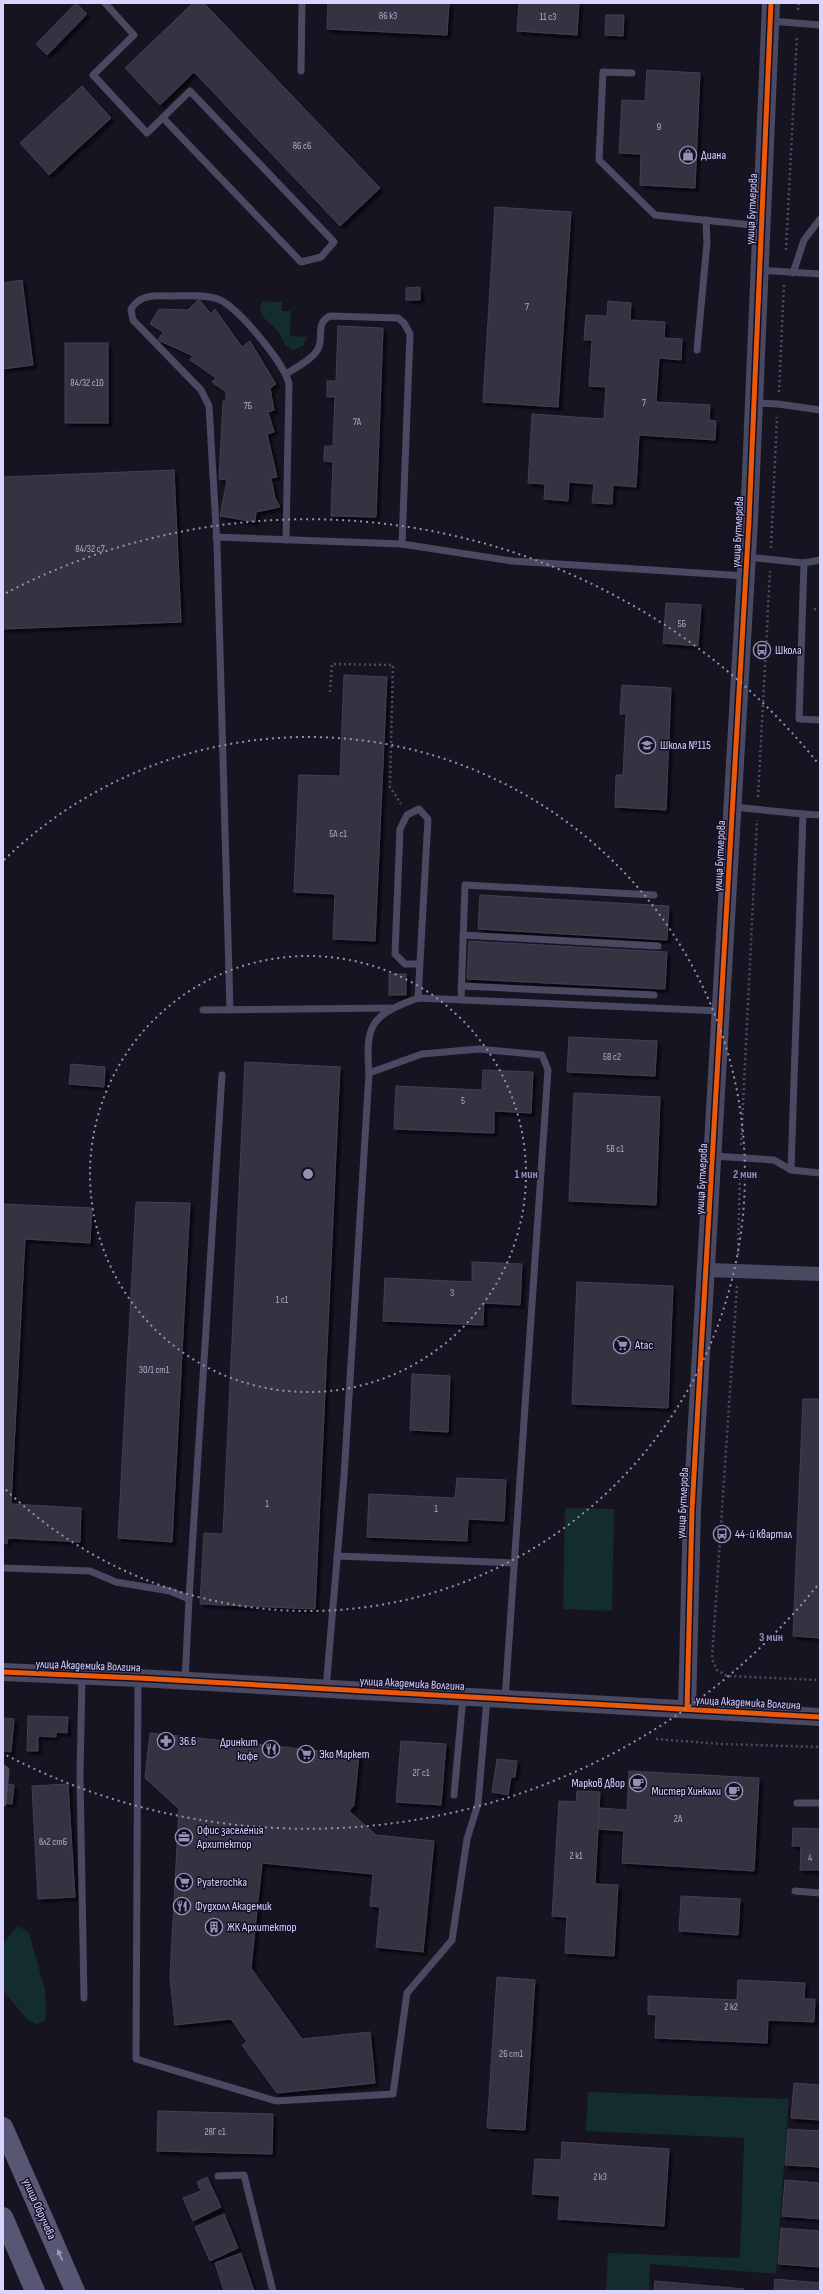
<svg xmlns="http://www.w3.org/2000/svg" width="823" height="2294" viewBox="0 0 823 2294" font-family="'Sofia Sans Condensed',sans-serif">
<defs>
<filter id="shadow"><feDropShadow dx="3.5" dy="3.5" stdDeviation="1" flood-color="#0009"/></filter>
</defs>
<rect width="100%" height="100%" fill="#161421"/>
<g fill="#132c2d">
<path d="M262,301L282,302V311H291L290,336L307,337L303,346L293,350L285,345L279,332L263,317L260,308Z"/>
<path d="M565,1508L614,1509L612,1611L563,1609Z"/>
<path d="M18,1926L29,1933L45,1990L46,2020L37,2024L28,2020L3,1991V1943Z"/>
<path d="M588,2092L789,2099L776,2274L650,2264L649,2291H606L608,2253L740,2258L744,2138L586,2131Z"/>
</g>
<g fill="#343243" stroke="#433f54" filter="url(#shadow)">
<path d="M76,3L87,14L47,55L36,44Z"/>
<path d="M193,3H204L380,188L340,226L194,72L160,105L125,68Z"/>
<path d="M328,3H449L447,35L327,29Z"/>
<path d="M519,3H579L577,35L517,31Z"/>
<path d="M606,15H624L623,36L605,35Z"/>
<path d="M647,70L700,73L695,188L640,185L641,154L619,153L622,100L645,101Z"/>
<path d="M82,86L111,118L49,175L20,143Z"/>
<path d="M495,207L571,212L558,407L483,402Z"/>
<path d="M22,280L33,365L3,369V283Z"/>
<path d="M420,287V300H406V288Z"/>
<path d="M199,299L211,314L215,309L242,347L250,341L276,384L270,388L274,410L268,412L274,432L267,434L277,477L271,478L275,498L280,507L256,512L255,522L220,516L227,480L219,479L223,401H226V392L212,382L216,378L190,360L193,356L158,340L163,332L150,324L159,309L188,310Z"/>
<path d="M608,301L631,303L630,320L665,322L664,338L682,339L681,360L659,358L656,402L710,405L709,420L716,421L715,440L639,435L636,487L613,485L612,504L592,503L594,484L569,482L568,501L544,499L545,484L528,483L532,414L604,419L606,387L589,386L592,340H584L586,315L607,316Z"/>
<path d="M338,326L383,328L376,517L331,516L333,462L324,461V454L325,446H333L335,397H327V381H336Z"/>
<rect x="65" y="343" width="43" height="80"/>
<path d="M174,470L181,622L3,629V477Z"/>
<path d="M666,603L701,605L698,646L663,643Z"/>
<path d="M344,675L387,677L375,941L333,939L335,894L294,892L299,775L340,776Z"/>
<path d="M622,685L671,688L666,810L615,807L616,775H623L626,714H620Z"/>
<path d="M480,895L669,906L667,940L478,929Z"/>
<path d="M469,941L667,952L665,989L467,979Z"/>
<rect x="389" y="974" width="17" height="21"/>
<path d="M569,1037L657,1041L655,1076L567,1072Z"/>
<path d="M245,1062L340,1067L315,1609L200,1604L204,1533L223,1534Z"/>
<path d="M71,1064L105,1067L104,1087L69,1084Z"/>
<path d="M483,1070L533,1072L531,1113L494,1111V1133L394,1129L396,1086L482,1090Z"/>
<path d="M574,1093L660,1097L656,1205L569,1201Z"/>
<path d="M136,1202L190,1203L172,1542L118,1538Z"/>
<path d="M3,1204L92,1208L90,1243L25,1239L11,1504L81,1508L80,1542L8,1538L7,1544L3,1543Z"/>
<path d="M472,1262L522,1264L520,1305L484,1303L483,1325L383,1321L385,1278L472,1282Z"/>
<path d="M577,1282L673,1286L668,1408L572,1404Z"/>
<path d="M412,1374L450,1376L448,1432L410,1430Z"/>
<path d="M803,1399H820V1638L793,1636Z"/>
<path d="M457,1478L506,1480L504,1521L468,1519L467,1541L367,1537L369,1494L455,1498Z"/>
<path d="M28,1716L68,1717L67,1733L56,1732V1737L38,1736V1751H27Z"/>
<path d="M3,1718L14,1719L11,1752L3,1751Z"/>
<path d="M150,1733L359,1755L354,1805L349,1811L376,1835L434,1841L423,1952L376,1947L380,1907L370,1906L373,1874L262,1863L251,1968L302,2039L370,2032L375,2083L277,2093L242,2045L247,2042L231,2019L175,2025L170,1977L179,1809L145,1778Z"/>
<path d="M401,1741L446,1744L441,1805L396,1802Z"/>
<path d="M497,1759L517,1761L515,1777H511L508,1795L492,1792Z"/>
<path d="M629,1771L759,1778L754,1871L622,1863L624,1831L598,1829L599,1808L627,1810Z"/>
<path d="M3,1783L14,1785L12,1804L3,1803Z"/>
<path d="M68,1784L75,1897L38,1899L32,1786Z"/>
<path d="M577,1791L600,1792L595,1884L618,1885L614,1956L565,1953L567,1917L552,1916L559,1801L576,1802Z"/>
<path d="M793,1828L820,1829V1870H800L801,1846H792Z"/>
<path d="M681,1896L740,1899L738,1935L679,1931Z"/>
<path d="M497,1977L535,1980L525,2130L487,2128Z"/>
<path d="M738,1980L805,1983L804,1999H815L814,2022L768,2020L767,2043L655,2038L656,2015L648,2014V1996L737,2000Z"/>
<path d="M794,2083L820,2085V2120L791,2118Z"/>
<path d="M158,2111L273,2114L272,2154L157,2151Z"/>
<path d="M788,2129L820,2131V2167L785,2165Z"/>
<path d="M562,2142L669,2149L664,2226L558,2219L560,2196L532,2194L535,2159L561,2160Z"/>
<path d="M207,2177L221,2207L193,2221L183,2198L201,2191L197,2182Z"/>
<path d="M785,2180L820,2183V2219L782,2216Z"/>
<path d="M224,2214L238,2248L210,2261L195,2227Z"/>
<path d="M781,2228L820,2231V2267L778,2264Z"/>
<path d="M241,2253L254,2291H224L215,2263Z"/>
<path d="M775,2279L820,2283V2291H774Z"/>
<path d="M655,2281L744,2289V2291H654Z"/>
</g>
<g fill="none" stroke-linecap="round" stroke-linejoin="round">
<g stroke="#44505f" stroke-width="2.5" stroke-dasharray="2 3" stroke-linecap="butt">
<path d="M798,10L799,3"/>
<path d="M786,250L797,35"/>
<path d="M779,392L784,283"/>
<path d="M771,548L777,417"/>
<path d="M814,609H820"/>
<path d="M330,692L332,664L393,665L390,787L401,804"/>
<path d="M758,797L770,571"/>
<path d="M741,1145L757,820"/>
<path d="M738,1255L740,1170"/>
<path d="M737,1286L712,1659L717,1670L727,1676L820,1680"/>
<path d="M656,1739L722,1744L820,1747"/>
</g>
<g stroke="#4a4962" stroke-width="7">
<path d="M105,3L134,35L93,75L147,133L190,91L334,242L321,257L301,262L163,118"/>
<path d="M771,21L820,25"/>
<path d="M301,71L302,3"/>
<path d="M632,73L603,72L599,160L655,215L761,226"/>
<path d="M760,270L820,274"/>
<path d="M793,273L804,240L820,219"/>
<path d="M697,350L707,243L706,220"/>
<path d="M754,403L778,404L820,410"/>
<path d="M216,537L402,544L410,334L404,323L398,318L330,316C315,323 324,337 318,349C313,359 295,368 286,374"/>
<path d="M402,544L512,561L745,576"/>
<path d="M747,557L804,563L799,719L820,720"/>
<path d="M804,563L820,560"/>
<path d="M733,807L803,814L791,1170"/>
<path d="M803,814L820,815"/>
<path d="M463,935L658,946"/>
<path d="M461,986L654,995"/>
<path d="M418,998L428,819L419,809L407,815L400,829L395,954L405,964H420"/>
<path d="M461,1000L465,885L654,895"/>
<path d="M203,1010L390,1008"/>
<path d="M230,1010L217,544L209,406L201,390L133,320L131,309C139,295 155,295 169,296C184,296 204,294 218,299C238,307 285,364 289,384L286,540"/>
<path d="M369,1073L422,1054L479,1049L542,1055L548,1070L505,1699"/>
<path d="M713,1156L774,1160L791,1170L820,1173"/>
<path d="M337,1556L514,1563"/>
<path d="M3,1568L90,1571L116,1582L170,1591L189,1599L185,1681"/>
<path d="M189,1599L222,1075"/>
<path d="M82,1677L80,1776L84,1998"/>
<path d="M138,1678L136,2059L276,2101L393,2094L407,1993L452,1940L467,1839L478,1804L487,1698"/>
<path d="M326,1689L344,1477L369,1073C365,1023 372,1015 418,998L721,1011"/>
<path d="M3,1768L6,1770L3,1803"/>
<path d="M454,1795L463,1697"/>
<path d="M797,1803H820"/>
<path d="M795,1891L820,1893"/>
<path d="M218,2176L244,2175L273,2291"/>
</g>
<path stroke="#4a4962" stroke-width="14" d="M708,1270L820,1274"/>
<g stroke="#4a4962" stroke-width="18">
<path d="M3,1672L138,1678L820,1717"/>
<path d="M687,1709L692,1509L749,520L771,3"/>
</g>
<g stroke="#575674" stroke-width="20">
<path d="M3,2127L75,2291"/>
<path d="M3,2217L35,2291"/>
</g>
<defs>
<g id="cycleway">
<path d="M3,1672L138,1678L820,1717"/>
<path d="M687,1709L692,1509L749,520L771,3"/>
</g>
</defs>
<use href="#cycleway" stroke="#130f26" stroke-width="8"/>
<use href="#cycleway" stroke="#e8590c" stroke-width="5"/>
</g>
<defs><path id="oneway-solid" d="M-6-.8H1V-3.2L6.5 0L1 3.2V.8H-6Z"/></defs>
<use fill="#9e9bc0" href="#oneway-solid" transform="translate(60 2255) rotate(-114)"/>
<g fill="none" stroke="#9591b1" stroke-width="2" stroke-dasharray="2 4">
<circle cx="308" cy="1174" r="218"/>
<path d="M4 860A437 437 0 1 1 4 1488"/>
<path d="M817 1586A655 655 0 0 1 6 1755M6 593A655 655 0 0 1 817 762"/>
</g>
<defs>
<symbol id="shop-ring" viewBox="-11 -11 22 22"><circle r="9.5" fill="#130f26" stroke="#9591b1" stroke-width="1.5"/><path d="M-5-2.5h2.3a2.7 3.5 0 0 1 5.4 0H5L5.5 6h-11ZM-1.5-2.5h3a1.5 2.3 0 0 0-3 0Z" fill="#9591b1"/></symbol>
<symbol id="bus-ring" viewBox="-11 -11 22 22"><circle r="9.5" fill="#130f26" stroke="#9591b1" stroke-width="1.5"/><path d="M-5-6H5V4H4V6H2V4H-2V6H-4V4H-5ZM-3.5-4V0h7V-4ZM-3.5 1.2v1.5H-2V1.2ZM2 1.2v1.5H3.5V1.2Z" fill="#9591b1"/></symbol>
<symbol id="school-ring" viewBox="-11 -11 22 22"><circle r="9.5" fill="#130f26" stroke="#9591b1" stroke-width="1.5"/><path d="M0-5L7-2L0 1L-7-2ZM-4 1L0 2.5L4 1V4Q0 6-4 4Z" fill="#9591b1"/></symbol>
<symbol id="supermarket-ring" viewBox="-11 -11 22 22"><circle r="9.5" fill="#130f26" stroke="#9591b1" stroke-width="1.5"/><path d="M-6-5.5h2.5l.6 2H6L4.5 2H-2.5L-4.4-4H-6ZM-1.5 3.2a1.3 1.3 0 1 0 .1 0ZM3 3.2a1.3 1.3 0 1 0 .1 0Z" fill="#9591b1"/></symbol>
<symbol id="pharmacy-ring" viewBox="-11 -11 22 22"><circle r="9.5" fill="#130f26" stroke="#9591b1" stroke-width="1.5"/><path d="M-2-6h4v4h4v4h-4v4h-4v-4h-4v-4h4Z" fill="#9591b1"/></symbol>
<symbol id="restaurant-ring" viewBox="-11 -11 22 22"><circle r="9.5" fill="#130f26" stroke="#9591b1" stroke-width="1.5"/><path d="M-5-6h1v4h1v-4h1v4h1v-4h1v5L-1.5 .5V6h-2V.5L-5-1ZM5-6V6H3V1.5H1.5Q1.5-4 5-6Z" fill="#9591b1"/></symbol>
<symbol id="cafe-ring" viewBox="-11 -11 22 22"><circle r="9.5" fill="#130f26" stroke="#9591b1" stroke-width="1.5"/><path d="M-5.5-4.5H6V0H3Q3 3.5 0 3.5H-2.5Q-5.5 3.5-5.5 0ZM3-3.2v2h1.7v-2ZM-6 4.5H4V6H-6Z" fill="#9591b1"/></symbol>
<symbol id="office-ring" viewBox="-11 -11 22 22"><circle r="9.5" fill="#130f26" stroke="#9591b1" stroke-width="1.5"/><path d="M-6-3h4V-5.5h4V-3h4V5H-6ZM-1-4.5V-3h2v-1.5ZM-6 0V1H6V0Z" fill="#9591b1"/></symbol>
<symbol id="building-ring" viewBox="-11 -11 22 22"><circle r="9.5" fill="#130f26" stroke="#9591b1" stroke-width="1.5"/><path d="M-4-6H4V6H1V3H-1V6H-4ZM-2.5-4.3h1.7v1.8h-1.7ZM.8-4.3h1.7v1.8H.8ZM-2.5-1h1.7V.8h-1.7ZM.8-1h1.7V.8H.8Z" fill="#9591b1"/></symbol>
</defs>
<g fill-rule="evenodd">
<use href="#shop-ring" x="678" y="145" width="20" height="20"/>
<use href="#bus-ring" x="752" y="640" width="20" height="20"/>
<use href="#school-ring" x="637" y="735" width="20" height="20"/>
<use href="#supermarket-ring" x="612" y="1335" width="20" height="20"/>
<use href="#bus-ring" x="712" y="1524" width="20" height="20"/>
<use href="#pharmacy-ring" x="156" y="1731" width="20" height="20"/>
<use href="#restaurant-ring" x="261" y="1739" width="20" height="20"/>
<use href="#supermarket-ring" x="296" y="1744" width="20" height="20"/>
<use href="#cafe-ring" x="628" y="1773" width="20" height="20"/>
<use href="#cafe-ring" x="724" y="1781" width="20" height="20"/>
<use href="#office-ring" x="174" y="1827" width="20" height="20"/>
<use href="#supermarket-ring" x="174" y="1872" width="20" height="20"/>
<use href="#restaurant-ring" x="172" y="1896" width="20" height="20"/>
<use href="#building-ring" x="204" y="1917" width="20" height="20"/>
</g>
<g text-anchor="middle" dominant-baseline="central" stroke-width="3" stroke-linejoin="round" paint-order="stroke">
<g font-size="10" fill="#b0acd0">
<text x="388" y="16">86 к3</text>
<text x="548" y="17">11 с3</text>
<text x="659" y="127">9</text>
<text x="302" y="146">86 с6</text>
<text x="527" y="307">7</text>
<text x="87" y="383">84/32 с10</text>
<text x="644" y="403">7</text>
<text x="248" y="406">7Б</text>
<text x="357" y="422">7А</text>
<text x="90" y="549">84/32 с7</text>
<text x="682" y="624">5Б</text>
<text x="338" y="834">5А с1</text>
<text x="612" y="1057">5В с2</text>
<text x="463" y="1101">5</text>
<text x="615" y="1149">5В с1</text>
<text x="452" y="1293">3</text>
<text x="282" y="1300">1 с1</text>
<text x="154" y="1370">30/1 ст1</text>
<text x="267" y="1504">1</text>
<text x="436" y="1509">1</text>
<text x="421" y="1773">2Г с1</text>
<text x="678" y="1819">2А</text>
<text x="53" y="1842">вл2 ст6</text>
<text x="576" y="1856">2 к1</text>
<text x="810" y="1858">4</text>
<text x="731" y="2007">2 к2</text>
<text x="511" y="2054">26 ст1</text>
<text x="215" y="2132">28Г с1</text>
<text x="600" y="2177">2 к3</text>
</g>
<g font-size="12" fill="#d9d4ff" stroke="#130f26" text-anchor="start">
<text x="701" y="155">Диана</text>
<text x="775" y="650">Школа</text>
<text x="660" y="745">Школа №115</text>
<text x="635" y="1345">Atac</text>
<text x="735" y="1534">44-й квартал</text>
<text x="179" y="1741">36.6</text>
<text x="258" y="1742" text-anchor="end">Дринкит<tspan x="258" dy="14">кофе</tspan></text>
<text x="319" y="1754">Эко Маркет</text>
<text x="625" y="1783" text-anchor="end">Марков Двор</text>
<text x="721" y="1791" text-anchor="end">Мистер Хинкали</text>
<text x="197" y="1830">Офис заселения<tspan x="197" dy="14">Архитектор</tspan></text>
<text x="197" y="1882">Pyaterochka</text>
<text x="195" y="1906">Фудхолл Академик</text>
<text x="227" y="1927">ЖК Архитектор</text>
</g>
<g font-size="12" fill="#d9d4ff" stroke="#130f26">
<text transform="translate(752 209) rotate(-87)">улица Бутлерова</text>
<text transform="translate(738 532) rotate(-87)">улица Бутлерова</text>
<text transform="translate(720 856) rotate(-87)">улица Бутлерова</text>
<text transform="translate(702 1179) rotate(-87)">улица Бутлерова</text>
<text transform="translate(683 1503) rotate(-87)">улица Бутлерова</text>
<text transform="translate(88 1666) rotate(2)">улица Академика Волгина</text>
<text transform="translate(412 1684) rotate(3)">улица Академика Волгина</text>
<text transform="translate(748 1703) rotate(3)">улица Академика Волгина</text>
<text transform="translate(39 2209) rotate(66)">улица Обручева</text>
</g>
</g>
<circle cx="308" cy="1174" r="6" fill="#9591b1" stroke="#130f26" stroke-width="2"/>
<g font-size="12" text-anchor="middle" font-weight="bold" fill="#9591b1" stroke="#130f26" stroke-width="3" stroke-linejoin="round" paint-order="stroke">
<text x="526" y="1178">1 мин</text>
<text x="745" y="1178">2 мин</text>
<text x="771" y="1641">3 мин</text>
</g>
<rect width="823" height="2294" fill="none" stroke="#d9d4ff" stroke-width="8"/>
</svg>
